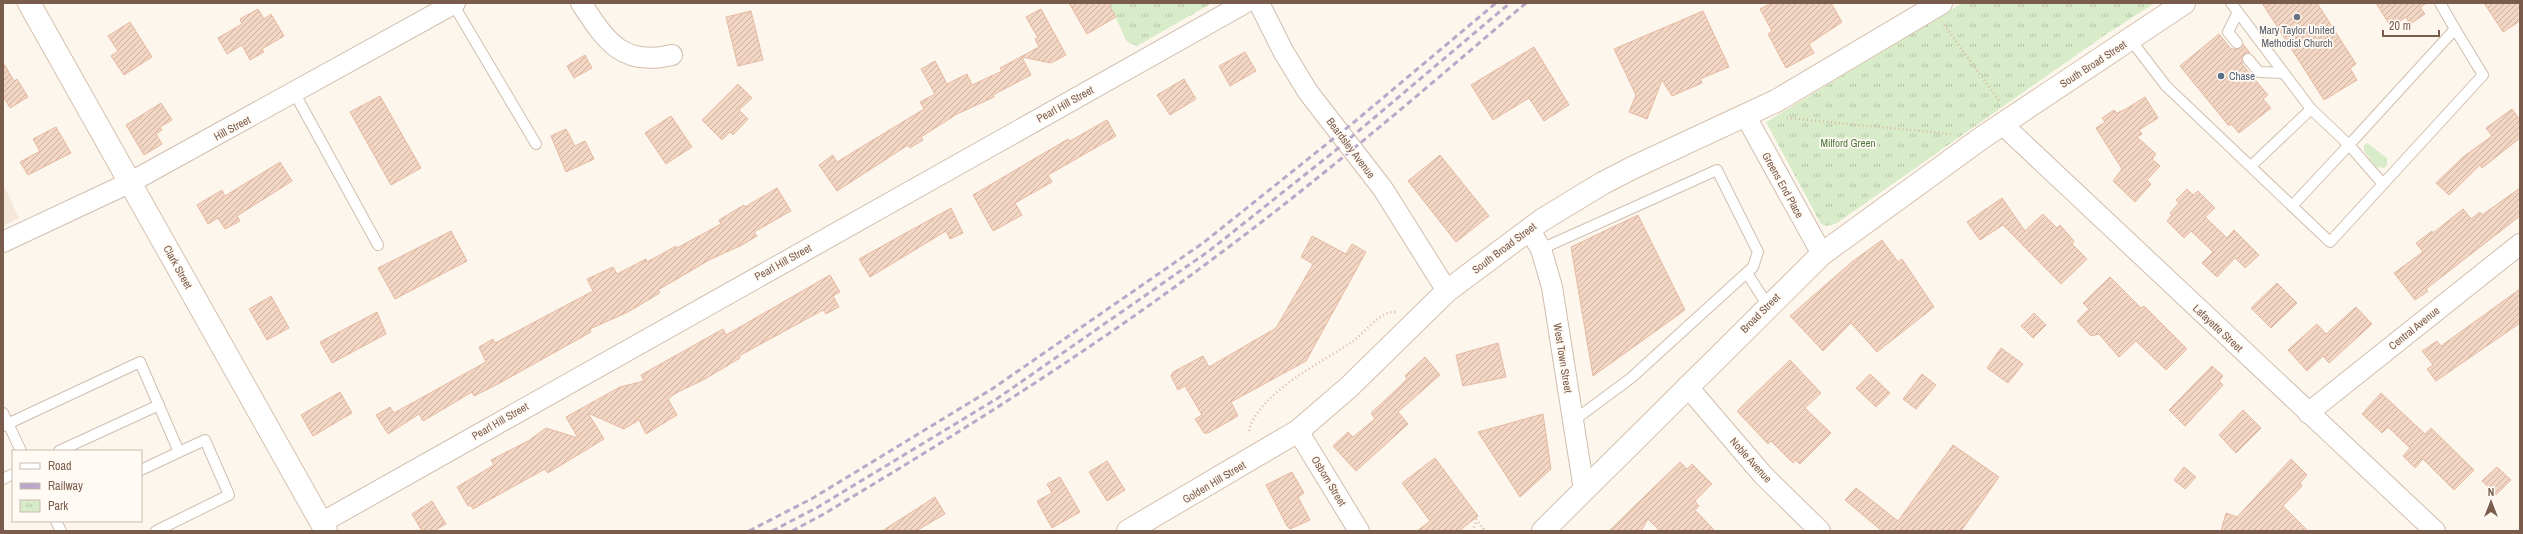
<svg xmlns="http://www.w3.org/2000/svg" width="2523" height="534" viewBox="0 0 2523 534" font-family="'Archivo Narrow',sans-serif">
<defs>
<pattern id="park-tufts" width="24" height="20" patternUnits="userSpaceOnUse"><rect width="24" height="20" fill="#d8ecc9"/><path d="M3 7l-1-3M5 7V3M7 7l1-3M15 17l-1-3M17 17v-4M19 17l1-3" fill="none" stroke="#b4c2a5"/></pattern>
<pattern id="building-hatch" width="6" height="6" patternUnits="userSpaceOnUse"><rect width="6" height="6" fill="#f3d5c3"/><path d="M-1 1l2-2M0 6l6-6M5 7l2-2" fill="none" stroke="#cab0a1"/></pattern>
</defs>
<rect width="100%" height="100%" fill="#fdf6ec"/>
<path fill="#f5e8da" d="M3,184L19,218L3,226Z"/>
<path fill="#d8ecc9" d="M2367,143L2387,158V165L2384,168L2376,167L2364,151V146Z"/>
<g fill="url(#park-tufts)">
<path d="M1109,3H1212L1137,46L1127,42Z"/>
<path d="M1962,3H2155L2105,35L1837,223L1827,226L1821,224L1766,122Z"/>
</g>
<g fill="url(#building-hatch)" stroke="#e6bba3">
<path d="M1069,3H1108L1116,17L1087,34Z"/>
<path d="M1771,3H1831L1842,22L1809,44L1814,53L1786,68L1768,34L1772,31L1760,9Z"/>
<path d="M2262,3H2317L2356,64L2350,68L2357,80L2324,100Z"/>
<path d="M2376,3H2427L2420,7L2425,14L2410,24L2406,17L2391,27Z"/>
<path d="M2484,3H2520V21L2503,32Z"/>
<path d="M258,9L264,19L271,14L284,36L262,49L264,52L250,60L242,45L227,54L218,38L242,24L240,19Z"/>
<path d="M1041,9L1066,55L1051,63L1022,57L1031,75L993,95L994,97L957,114L921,137L923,140L910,148L908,145L837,191L819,165L833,155L837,162L924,109L920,102L935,94L921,69L935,61L947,84L967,74L972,85L1002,71L1000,68L1039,47L1035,39L1038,38L1026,17Z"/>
<path d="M751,11L763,60L738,66L726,17Z"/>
<path d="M1703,11L1729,67L1700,79L1702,83L1672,96L1662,80L1647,119L1629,112L1636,95L1614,49Z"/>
<path d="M130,22L152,57L124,75L111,56L118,51L108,36Z"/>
<path d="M2219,34L2231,49H2238L2243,44L2250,53L2244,54L2242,64L2268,95L2263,99L2271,108L2239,133L2231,124L2229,126L2180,66Z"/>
<path d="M1534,47L1569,105L1544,121L1529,98L1493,120L1471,85Z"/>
<path d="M1245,52L1256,71L1230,86L1219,66Z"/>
<path d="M585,55L592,68L574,78L567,66Z"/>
<path d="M3,62L14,81L17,79L28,97L10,108L3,96Z"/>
<path d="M1184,79L1196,99L1170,115L1157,95Z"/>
<path d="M738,84L752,98L739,110L748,119L733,135L730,132L722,140L702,120Z"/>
<path d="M380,96L421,168L391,185L350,112Z"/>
<path d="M2145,97L2158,118L2139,130L2142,134L2137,137L2156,154L2152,159L2160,166L2147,180L2151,184L2135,202L2113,181L2122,169L2096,128L2105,122L2102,118L2114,110L2117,113L2126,109Z"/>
<path d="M161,103L172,120L160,127L162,130L156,134L162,144L144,155L126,125Z"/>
<path d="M2512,109L2520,120V138L2482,168L2480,165L2449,195L2436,183L2463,157L2492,136L2486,128Z"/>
<path d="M671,116L692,147L666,164L645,133Z"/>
<path d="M1107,120L1116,136L1048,175L1052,182L1015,203L1022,215L993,231L973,195L1068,139L1070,141Z"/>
<path d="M56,127L71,153L28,175L20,162L40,151L33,139Z"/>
<path d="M566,129L575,146L585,141L594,159L566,172L551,136Z"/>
<path d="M1440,155L1489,216L1456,242L1408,181Z"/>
<path d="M280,162L292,181L237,216L240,221L225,229L218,218L208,224L197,205L222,190L225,196Z"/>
<path d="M777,188L791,211L754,232L757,236L742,245L711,259L658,290L660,293L628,312L590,329L591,332L498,384L474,396L472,392L423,421L419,414L388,434L376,415L390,407L394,413L486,362L479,347L493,339L495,343L593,291L587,279L613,267L617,274L646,259L647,262L676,246L677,248L721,224L719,220L744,205L745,207Z"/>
<path d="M2520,188V216L2426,289L2428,291L2415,300L2394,273L2423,252L2416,243L2432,231L2433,233L2463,209L2471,219L2480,212L2482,215Z"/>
<path d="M2187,189L2193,195L2198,191L2215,208L2205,217L2227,238L2234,230L2259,255L2245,268L2235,258L2217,277L2202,263L2213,252L2191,231L2184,238L2167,221L2172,215L2170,213L2179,203L2176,200Z"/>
<path d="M2002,198L2025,231L2043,214L2057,228L2060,225L2074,241L2072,244L2087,259L2061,284L2003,225L1980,240L1967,222Z"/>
<path d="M951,208L963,233L950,239L946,231L870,277L859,259Z"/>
<path d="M1638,215L1685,310L1593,376L1571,247Z"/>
<path d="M451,231L467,261L395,299L378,268Z"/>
<path d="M1312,236L1346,254L1352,244L1366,252L1306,361L1231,402L1238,416L1208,433H1204L1195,419L1202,415L1185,386L1178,390L1171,376L1173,372L1203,356L1209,367L1276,328L1313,264L1301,257Z"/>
<path d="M1882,240L1898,262L1902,259L1934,307L1877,352L1851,323L1823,351L1790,316L1853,261Z"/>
<path d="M830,275L840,292L833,296L839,307L826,314L823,310L739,356L740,358L705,379L676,393L668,399L677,415L646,434L639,420L624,429L588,413L604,439L548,473L545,469L473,509L470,505L468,506L457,487L494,465L491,460L528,441L546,428L578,438L566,417L620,387L644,381L641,375L657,366L723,329L726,335Z"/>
<path d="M2110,277L2141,308L2144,306L2187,349L2166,370L2136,341L2119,357L2099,334L2091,336L2077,321L2089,309L2083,303Z"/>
<path d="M2277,283L2297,303L2271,328L2251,308Z"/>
<path d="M2520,289V323L2436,381L2427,369L2433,365L2422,351L2437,341L2441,346Z"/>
<path d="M271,296L289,328L267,340L249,309Z"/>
<path d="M2356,307L2372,324L2329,363L2323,356L2307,371L2288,350L2317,324L2326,334Z"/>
<path d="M377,312L386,334L332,363L320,342Z"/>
<path d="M2034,313L2046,325L2033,338L2021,326Z"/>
<path d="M1498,343L1506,377L1463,386L1456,355Z"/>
<path d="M2001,348L2023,364L2008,383L1987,368Z"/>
<path d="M1425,357L1440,375L1398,412L1408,424L1356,471L1333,446L1348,432L1353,437L1375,419L1371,413L1398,388L1407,379L1405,376Z"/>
<path d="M1790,360L1821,393L1805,408L1831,433L1800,464L1795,460L1793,463L1771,441L1768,444L1737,411Z"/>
<path d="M2212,366L2223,376L2219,381L2223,385L2185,426L2169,410Z"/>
<path d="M1870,374L1890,393L1876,407L1856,388Z"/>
<path d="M1922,374L1936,385L1916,409L1903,399Z"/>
<path d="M340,392L352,413L313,436L301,415Z"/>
<path d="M2381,393L2425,434L2431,428L2474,470L2454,490L2423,459L2415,468L2403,456L2410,448L2388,427L2382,433L2362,414Z"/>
<path d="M2243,410L2261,428L2236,453L2219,435Z"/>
<path d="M1543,414L1551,469L1520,497L1478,432Z"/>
<path d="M1953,445L1999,477L1961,531H1882L1845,500L1856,488L1898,521Z"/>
<path d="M1435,458L1478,516L1459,531H1417L1430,521L1402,483Z"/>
<path d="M2291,459L2307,475L2300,483L2302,486L2283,506L2308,531H2221L2226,513L2237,517Z"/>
<path d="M1107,461L1125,490L1107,501L1089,472Z"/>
<path d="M1680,462L1687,469L1692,464L1712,484L1695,501L1699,506L1695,510L1715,531H1660L1648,519L1641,531H1609Z"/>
<path d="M2184,467L2196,477L2185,489L2174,480Z"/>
<path d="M2497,467L2511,480L2496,495L2482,481Z"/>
<path d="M1292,472L1304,493L1298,497L1310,520L1290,529L1287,526L1266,485Z"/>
<path d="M1060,477L1080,512L1052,528L1037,501L1052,493L1047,484Z"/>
<path d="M935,497L945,514L916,531H882Z"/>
<path d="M432,501L446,524L434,531H422L412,514Z"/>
</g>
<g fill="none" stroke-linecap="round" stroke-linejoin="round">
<defs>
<g id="lane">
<path d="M2231,3L2311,109L2349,145L2455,29L2440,3"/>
<path d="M453,4L536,144"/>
<path d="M2130,39L2166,86L2330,242L2483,75L2455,29"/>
<path d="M2237,43L2228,32L2238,12"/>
<path d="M2248,59L2259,72L2284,73"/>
<path d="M295,94L378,245"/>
<path d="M2251,166L2311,109"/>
<path d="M2292,206L2349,145L2383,184"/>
<path d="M1541,249L1717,170L1758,252L1753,267L1631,378L1573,421"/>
<path d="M1747,273L1768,306"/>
<path d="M3,413L21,451"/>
<path d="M3,426L140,362L179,452L205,440L229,495L156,531"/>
<path d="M59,451L159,405"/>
<path d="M141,470L179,452"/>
<path d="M3,479L13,474"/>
<path d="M56,521L61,531"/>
</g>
<g id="street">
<path d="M581,3C606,41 622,67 672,55"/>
<path d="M1259,3L1283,51L1308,92L1383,189L1447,291"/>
<path d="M1745,115L1822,254"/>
<path d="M2002,124L2435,531"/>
<path d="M1529,229L1541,249L1552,287L1584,490"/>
<path d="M3,242L131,182L455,3"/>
<path d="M1687,386L1763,475L1820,531"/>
<path d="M2308,413L2520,244"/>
<path d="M1298,431L1359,531"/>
<path d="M321,523L1245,3"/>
</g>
<g id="secondary">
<path d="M29,3L326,531"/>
<path d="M1128,531L1298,431L1349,387L1447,291L1542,220L1603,183L1632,168L1776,101L1941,3"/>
<path d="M1543,531L1822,254L1983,137L2184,3"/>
</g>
</defs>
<use href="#lane" stroke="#d1beb0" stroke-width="12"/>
<use href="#street" stroke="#d1beb0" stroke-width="22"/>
<use href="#secondary" stroke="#d6c0b0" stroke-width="24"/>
<g stroke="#d9b8a5" stroke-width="2.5" stroke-dasharray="1 3" stroke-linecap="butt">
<path d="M1944,25L2000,102"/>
<path d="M1787,118L1951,134"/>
<path d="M1249,431C1257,394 1322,362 1352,342C1364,334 1380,310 1396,312"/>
<path d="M1476,519L1485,531"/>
<path d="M1472,531L1477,520"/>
</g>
<use href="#lane" stroke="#fff" stroke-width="10"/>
<use href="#street" stroke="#fff" stroke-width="20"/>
<use href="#secondary" stroke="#fff" stroke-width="22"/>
<g stroke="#b9a8c9" stroke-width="3" stroke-dasharray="6 4" stroke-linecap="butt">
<path d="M749,531L813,498L992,389L1203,243L1353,123L1496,3"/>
<path d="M772,531L818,507L998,398L1209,251L1336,150L1510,3"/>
<path d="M792,531L822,515C956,435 1089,352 1214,258C1322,178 1424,90 1526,3"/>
</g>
</g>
<circle fill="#6b7280" stroke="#fffaf3" stroke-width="1.5" cx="2297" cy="17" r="4"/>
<circle fill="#5c6f8a" stroke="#fffaf3" stroke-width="1.5" cx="2221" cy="76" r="4"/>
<g text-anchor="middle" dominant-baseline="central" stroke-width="3.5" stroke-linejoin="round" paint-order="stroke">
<g font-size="11" fill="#5b616d" stroke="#fffaf3">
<text x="2297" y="30">Mary Taylor United<tspan x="2297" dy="13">Methodist Church</tspan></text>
</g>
<g font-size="11" fill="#7a5c4d" stroke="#fffaf3">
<text transform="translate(2093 64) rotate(-33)">South Broad Street</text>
<text transform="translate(1065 104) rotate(-29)">Pearl Hill Street</text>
<text transform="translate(232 128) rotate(-28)">Hill Street</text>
<text transform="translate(1351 148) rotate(53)">Beardsley Avenue</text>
<text transform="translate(1783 185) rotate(61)">Greens End Place</text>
<text transform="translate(1504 248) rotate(-37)">South Broad Street</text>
<text transform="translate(783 262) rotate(-29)">Pearl Hill Street</text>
<text transform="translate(178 267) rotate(61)">Clark Street</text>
<text transform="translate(1760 313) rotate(-45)">Broad Street</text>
<text transform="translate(2218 328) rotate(43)">Lafayette Street</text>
<text transform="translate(2414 328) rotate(-39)">Central Avenue</text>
<text transform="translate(1563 358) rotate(81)">West Town Street</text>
<text transform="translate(500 421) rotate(-30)">Pearl Hill Street</text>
<text transform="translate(1751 460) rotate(48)">Noble Avenue</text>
<text transform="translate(1329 481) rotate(59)">Osborn Street</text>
<text transform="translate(1214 482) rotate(-31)">Golden Hill Street</text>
</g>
<g font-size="11" fill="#4e5e75" stroke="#fffaf3" text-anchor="start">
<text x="2229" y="76">Chase</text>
</g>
<g font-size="11" fill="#537a41" stroke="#fffaf3">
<text x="1848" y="143">Milford Green</text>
</g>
</g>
<rect width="2523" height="534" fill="none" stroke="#7a5c4d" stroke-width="8"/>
<rect x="12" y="450" width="130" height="72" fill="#fffaf3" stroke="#cabbb1"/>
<rect x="20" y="463" width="20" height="6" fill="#ffffff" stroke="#cabbb1"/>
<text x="48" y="470" font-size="12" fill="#7a5c4d">Road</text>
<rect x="20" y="483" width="20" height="6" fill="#b9a8c9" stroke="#cabbb1"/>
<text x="48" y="490" font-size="12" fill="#7a5c4d">Railway</text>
<rect x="20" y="500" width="20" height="12" fill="url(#park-tufts)" stroke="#cabbb1"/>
<text x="48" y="510" font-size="12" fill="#7a5c4d">Park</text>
<g transform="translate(2491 502)" stroke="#fffaf3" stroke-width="3" paint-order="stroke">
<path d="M0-3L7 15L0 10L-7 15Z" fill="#7a5c4d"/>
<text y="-6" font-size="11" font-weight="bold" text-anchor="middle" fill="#7a5c4d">N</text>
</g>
<path d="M2383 30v6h56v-6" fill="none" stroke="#7a5c4d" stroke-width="2"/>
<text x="2389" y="30" font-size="12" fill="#7a5c4d" stroke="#fffaf3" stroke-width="3" paint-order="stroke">20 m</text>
</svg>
